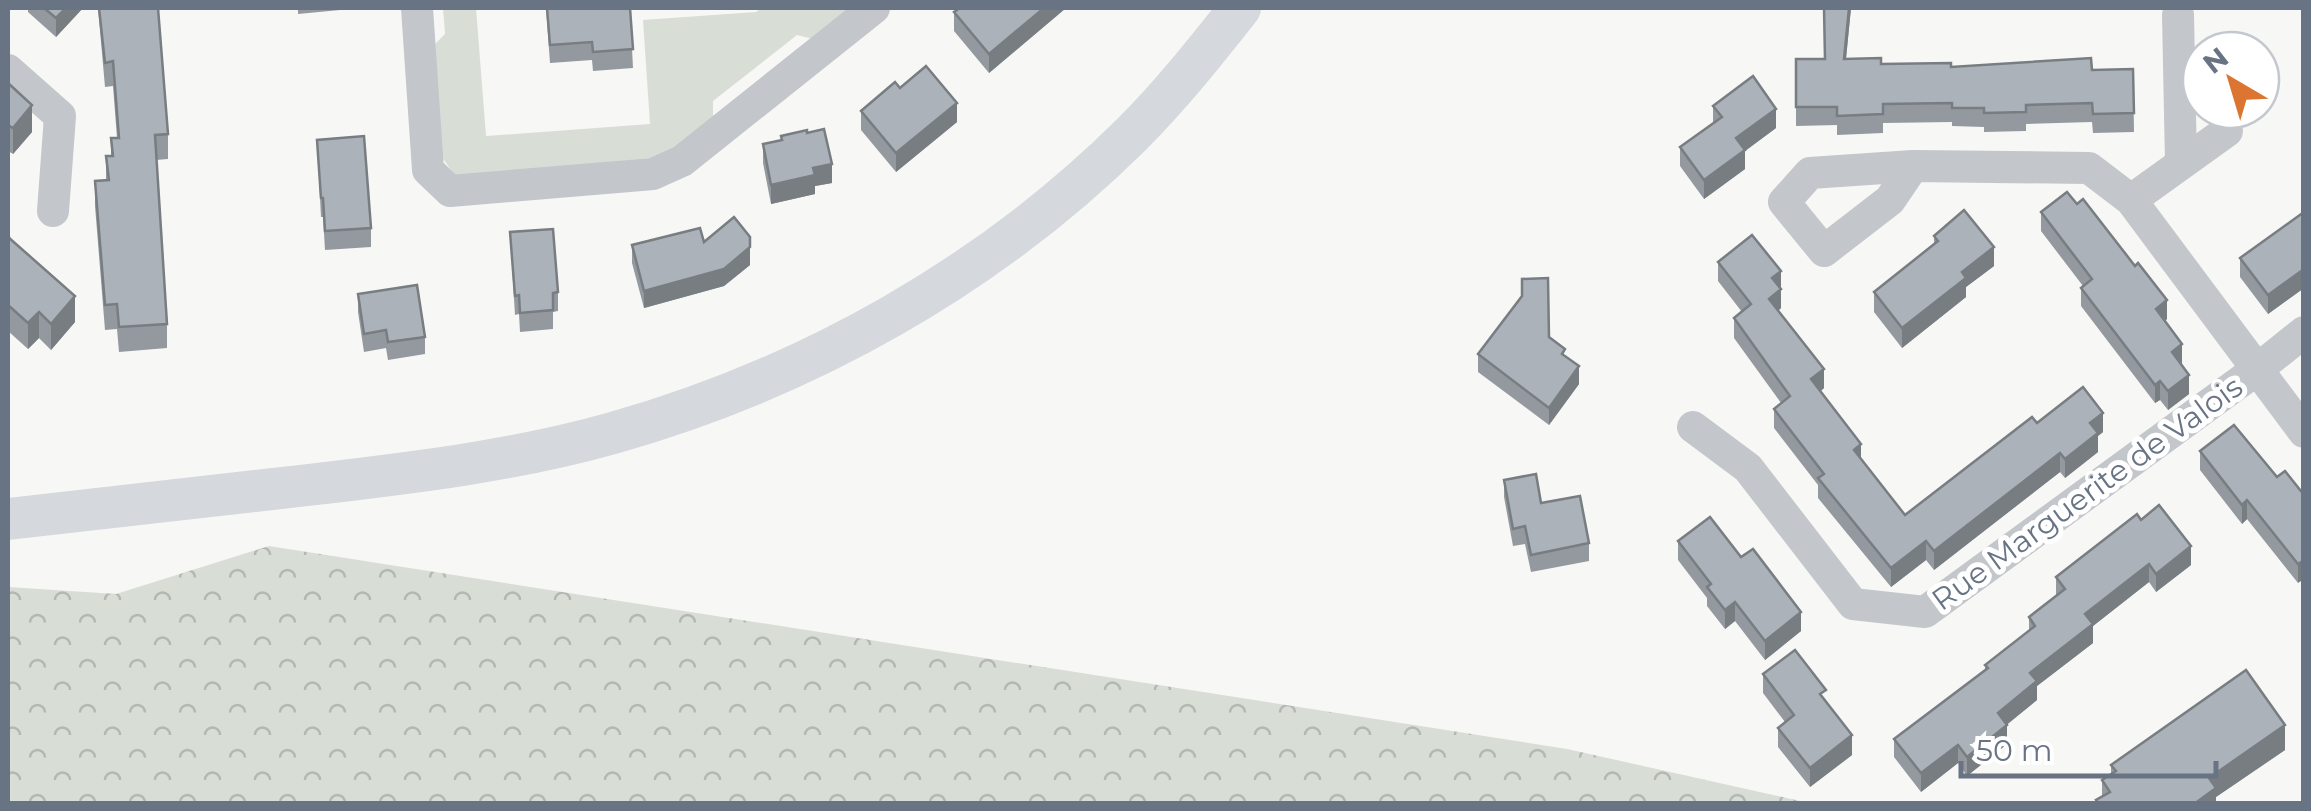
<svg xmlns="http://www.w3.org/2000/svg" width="2311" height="811" viewBox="0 0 2311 811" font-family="Montserrat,sans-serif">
<defs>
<pattern id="forest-crowns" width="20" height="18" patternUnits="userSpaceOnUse" patternTransform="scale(2.5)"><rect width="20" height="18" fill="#d8ded6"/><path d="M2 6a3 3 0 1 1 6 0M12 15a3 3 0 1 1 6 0" fill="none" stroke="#b3b8b3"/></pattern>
</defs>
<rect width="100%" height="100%" fill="#f7f7f5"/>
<path fill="#d8ded6" d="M443,8H476L486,136L650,124L643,20L756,12L762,8H853L813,39L797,35L713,101V119L662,157L455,176L442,157L434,45L445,34Z"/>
<path fill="url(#forest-crowns)" d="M269,546L1567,749L1809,803H8V587L116,594Z"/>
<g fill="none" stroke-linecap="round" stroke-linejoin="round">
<g stroke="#c3c6ca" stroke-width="32">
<path d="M417,8L428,170L450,191L653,174L682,161L874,8"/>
<path d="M2178,15L2181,163"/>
<path d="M8,70L60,116L53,211"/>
<path d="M1913,166L1890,200L1824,251L1784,202L1810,173L1913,166L2089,168L2131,200L2304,432"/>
<path d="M2131,200L2227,131"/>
<path d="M1693,427L1748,468L1853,604L1925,612L2259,368L2304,332"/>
</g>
<path stroke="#d5d8dc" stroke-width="42" d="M8,519C108,508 208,497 308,485C410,473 514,461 613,433C807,378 989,276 1132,134C1171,95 1206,51 1240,8"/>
</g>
<g fill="#94999f">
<path d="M28,8H83L56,37L28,12Z"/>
<path d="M98,8H158L168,134V159L156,160L167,324V348L119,352L117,329L105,330L95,206V181L106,180V156H111V138H117L113,86L105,87Z"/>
<path d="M298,8H340V10L298,14Z"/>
<path d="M546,8H630L633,68L593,71L592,60L550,63Z"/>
<path d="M1066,8L989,73L954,31V12Z"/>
<path d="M1851,8L1846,59L1881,64L1951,67L2092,70L2133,69L2134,132L2093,133L2092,122L2026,124V131L1984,132V127L1952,126V122L1883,123V133L1837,135V125L1796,126V59H1825Z"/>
<path d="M8,83L32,132L13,154L8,151Z"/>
<path d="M900,88L957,122L896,172L861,130V111Z"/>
<path d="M1713,106L1776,128L1745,151V169L1704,199L1680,166V147L1713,124Z"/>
<path d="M781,136L832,183L815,186V194L771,204L763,163V144L781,141Z"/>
<path d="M317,140L371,228V247L325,250L323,217H321Z"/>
<path d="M2304,203V288L2268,314L2240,277V258L2302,214V205Z"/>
<path d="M2041,212L2167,319L2165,321L2182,363L2181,364L2189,394L2168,410L2160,400L2155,403L2081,306V288L2083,286L2041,231Z"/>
<path d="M8,227L11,240L75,322L51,350L39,338L28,349L8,331Z"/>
<path d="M510,232L558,292V311L553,312V329L520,332L519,314L515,315Z"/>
<path d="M1934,236L1994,266L1966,287V297L1902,348L1874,312V292L1934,244Z"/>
<path d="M704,242L750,265L724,286L644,308L632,263V245Z"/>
<path d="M1718,262L1781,271V308L1778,311L1824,388L1821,391L1861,459L1905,515L2037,423L2103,432L2098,436V452L2065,478L2060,472L1934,570L1926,560L1891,587L1818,498V485L1774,428V409L1781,403L1734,338V318L1742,312L1718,281Z"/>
<path d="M358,294L425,337V354L388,360L386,348L364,352L358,312Z"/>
<path d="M1478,354L1565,356L1579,384L1549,425L1478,372Z"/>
<path d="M2200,451L2277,477L2304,495L2298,583L2247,519L2242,524L2200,470Z"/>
<path d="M1504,480L1541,503L1589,543V561L1531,572L1525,544L1513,546L1504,497Z"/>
<path d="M2141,520L2191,565L2156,592L2149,582L2093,626V643L2037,686V700L2007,724V744L1967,776L1958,763L1921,792L1894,757V739L1985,670V665L2029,631V617L2056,596V577Z"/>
<path d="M1678,541L1801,631L1765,660L1735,621L1725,629L1707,606V598L1678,560Z"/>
<path d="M1763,674L1826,702L1852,755L1810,787L1778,747V728L1785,722L1763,693Z"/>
<path d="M2285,750L2216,797V804H2096V800L2102,797V780L2111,774V765Z"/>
</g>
<g fill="#787d82">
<path d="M66,8H83L56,37V18Z"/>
<path d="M1044,8H1066L989,73V54Z"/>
<path d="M1849,8H1851L1844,78V59Z"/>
<path d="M957,103V122L896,172V153Z"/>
<path d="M32,105V132L13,154V128Z"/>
<path d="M1776,109V128L1745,151V169L1704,199V180L1736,138Z"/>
<path d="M832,164V183L815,186V194L771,204V185L813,168Z"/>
<path d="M750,247V265L724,286L644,308V291Z"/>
<path d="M1994,247V266L1966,287V297L1902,348V328L1962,272Z"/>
<path d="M2304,269V288L2268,314V295Z"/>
<path d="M1781,271V308L1769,318L1772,278Z"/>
<path d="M75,296V322L51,350V324Z"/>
<path d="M2167,300V319L2156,328V309Z"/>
<path d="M39,312V338L28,349V323Z"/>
<path d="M2182,344V363L2172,371V352Z"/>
<path d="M1579,366V384L1549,425V408Z"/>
<path d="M1824,369V388L1811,398V379Z"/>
<path d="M2189,375V394L2168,410V391Z"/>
<path d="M2160,381V400L2155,403V385Z"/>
<path d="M2103,413V432L2098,436V452L2065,478V459L2090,423Z"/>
<path d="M1861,444V463L1854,450Z"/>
<path d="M2060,453V472L1934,570V551Z"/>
<path d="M2247,500V519L2242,524V505Z"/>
<path d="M1926,541V560L1891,587V568Z"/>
<path d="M2191,546V565L2156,592V574Z"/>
<path d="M2304,560V579L2298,583V564Z"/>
<path d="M2149,564V582L2093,626V643L2037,686V700L1998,732V713L2030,673L2085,614Z"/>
<path d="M1735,602V621L1725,629V610Z"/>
<path d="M1801,612V631L1765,660V641Z"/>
<path d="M2007,725V744L1967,776V757Z"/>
<path d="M2285,725V750L2216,797V804H2194L2209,778Z"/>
<path d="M1852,735V755L1810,787V768Z"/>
<path d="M1958,745V763L1921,792V773Z"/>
</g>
<g fill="#acb2b9" stroke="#787d82" stroke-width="2.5">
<path d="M44,8H66L56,18Z"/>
<path d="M99,8H158L168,134L155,135L167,324L119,327L117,304L105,305L95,181L109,180L106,156H113L111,138H119L113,61L105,63Z"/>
<path d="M547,8H630L633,49L593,52L592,42L550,45Z"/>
<path d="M960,8H1044L989,54L954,12Z"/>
<path d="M1824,8H1849L1844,59L1881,58V64L1951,63V67L2091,58L2092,70L2133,69L2134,113L2093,114L2092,103L2026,105V112L1984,113V108H1952V103L1883,104V114L1837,116V107H1796V59H1825Z"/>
<path d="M926,66L957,103L896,153L861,111L895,82L900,88Z"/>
<path d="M1753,76L1776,109L1736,138L1745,150L1704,180L1680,147L1722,117L1713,106Z"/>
<path d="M8,83L32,105L13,128L8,125Z"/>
<path d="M824,129L832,164L813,168L815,175L771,185L763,144L782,140L781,136L807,130V133Z"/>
<path d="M364,136L371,228L325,231L323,198H321L317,140Z"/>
<path d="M2067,192L2077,204L2083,199L2135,266L2138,263L2167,300L2156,309L2182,344L2172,352L2189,375L2168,391L2160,381L2155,385L2081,288L2092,279L2041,212Z"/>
<path d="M1964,210L1994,247L1962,272L1966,278L1902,328L1874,292L1938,241L1934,236Z"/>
<path d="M2304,212V269L2268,295L2240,258Z"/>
<path d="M734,217L750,237V247L724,269L644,291L632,245L700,228L704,242Z"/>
<path d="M553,229L558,292L553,293V310L520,313L519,295L515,296L510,232Z"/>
<path d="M1752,235L1781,271L1772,278L1781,289L1769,299L1824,369L1811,379L1861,444L1854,450L1905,515L2032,417L2037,423L2083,387L2103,413L2090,423L2098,433L2065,459L2060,453L1934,551L1926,541L1891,568L1818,478L1824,474L1774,409L1790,396L1734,318L1751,304L1718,262Z"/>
<path d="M8,237L75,296L51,324L39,312L28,323L8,305Z"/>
<path d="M1548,278L1549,337L1565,349L1562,354L1579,366L1549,408L1478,354L1522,296V279Z"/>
<path d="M417,285L425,337L388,342L386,330L364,334L358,294Z"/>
<path d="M2234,425L2277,477L2285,471L2304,495V560L2298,564L2247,500L2242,505L2200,451Z"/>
<path d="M1536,474L1541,503L1580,496L1589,543L1531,555L1525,526L1513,529L1504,480Z"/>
<path d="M2159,505L2191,546L2156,574L2149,564L2085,614L2093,624L2030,673L2037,681L1998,713L2007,725L1967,757L1958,745L1921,773L1894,739L1988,668L1985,665L2035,626L2029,617L2065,589L2056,577L2137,514L2141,520Z"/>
<path d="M1710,517L1741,557L1753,549L1801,612L1765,641L1735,602L1725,610L1707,587L1711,584L1678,541Z"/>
<path d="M1795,650L1826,690L1820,694L1852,735L1810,768L1778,728L1794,715L1763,674Z"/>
<path d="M2246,670L2285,725L2209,778L2216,788L2194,804H2099L2096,800L2110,792L2102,780L2116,771L2111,765Z"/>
</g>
<g text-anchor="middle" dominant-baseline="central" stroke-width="10" stroke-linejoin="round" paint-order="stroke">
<g font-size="30" fill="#687384" stroke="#fff">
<text transform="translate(2087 493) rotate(-36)">Rue Marguerite de Valois</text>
</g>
</g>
<rect width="2311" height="811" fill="none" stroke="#687384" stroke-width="20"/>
<g transform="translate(2231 80) rotate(322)"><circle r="48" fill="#ffffff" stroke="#c3c7ce" stroke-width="2.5"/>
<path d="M0-8L18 38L0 25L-18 38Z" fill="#db7531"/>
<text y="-15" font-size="28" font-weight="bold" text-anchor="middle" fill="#687384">N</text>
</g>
<path d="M1961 761v15h255v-15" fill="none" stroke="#687384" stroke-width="5"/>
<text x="1976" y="761" font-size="30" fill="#687384" stroke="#ffffff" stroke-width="8" paint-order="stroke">50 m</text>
</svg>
